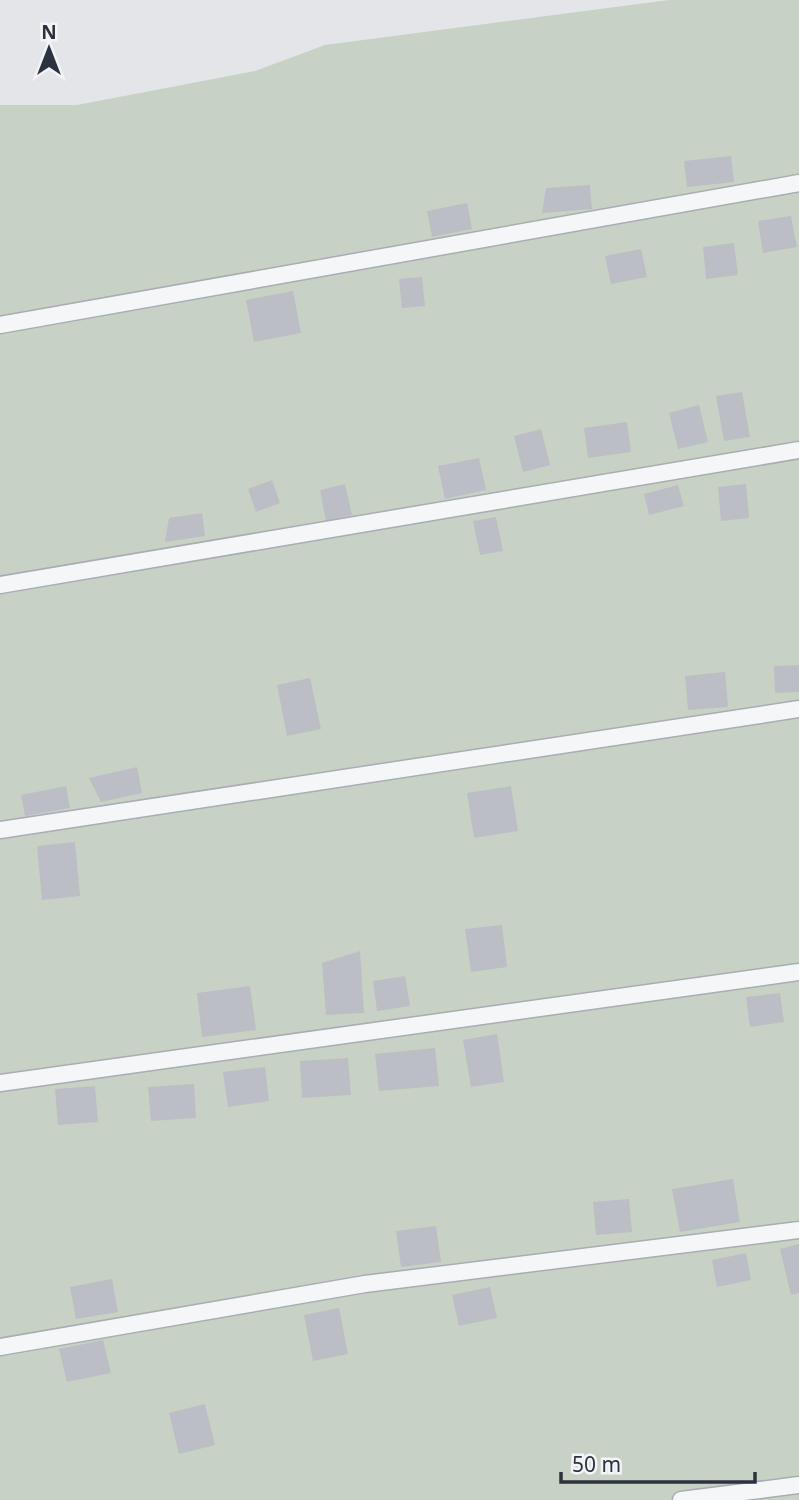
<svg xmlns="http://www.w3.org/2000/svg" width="799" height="1500" viewBox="0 0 799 1500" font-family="'Noto Sans',sans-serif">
<rect width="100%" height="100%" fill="#e3e5e9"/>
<path fill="#c7d2c5" d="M669,0H799V1500H0V105H77L255,71L325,45Z"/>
<g fill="#bbbec5">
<path d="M731,156L734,182L687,187L684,161Z"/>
<path d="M590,185L592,209L542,213L546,188Z"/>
<path d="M467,203L472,229L432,237L427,211Z"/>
<path d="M791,216L797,247L763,253L758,221Z"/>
<path d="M734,243L738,275L706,279L703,247Z"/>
<path d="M641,249L647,277L611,284L605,256Z"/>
<path d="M422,277L425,306L402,308L399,279Z"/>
<path d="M293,291L301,333L254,342L246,300Z"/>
<path d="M742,392L750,437L724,441L716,396Z"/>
<path d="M699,405L708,442L678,449L669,413Z"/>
<path d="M627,422L631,452L588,458L584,428Z"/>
<path d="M541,429L550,465L523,472L514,436Z"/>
<path d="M479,458L486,490L445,499L438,466Z"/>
<path d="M272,480L280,503L256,512L248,489Z"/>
<path d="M345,484L352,515L326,521L320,490Z"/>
<path d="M746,484L749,518L721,521L718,487Z"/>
<path d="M678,485L684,506L649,515L644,494Z"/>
<path d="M202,513L205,536L165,542L169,518Z"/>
<path d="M496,517L503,551L480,555L473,521Z"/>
<path d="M799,665V692L775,693L774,666Z"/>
<path d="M725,672L728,707L688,710L685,676Z"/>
<path d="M310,678L321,729L287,736L277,685Z"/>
<path d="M137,767L142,793L101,802L89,778Z"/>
<path d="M66,786L70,808L25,816L21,795Z"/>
<path d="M511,786L518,831L474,838L467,793Z"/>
<path d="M75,842L80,896L42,900L37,846Z"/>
<path d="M502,925L507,967L471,972L465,929Z"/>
<path d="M360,951L364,1013L326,1015L322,963Z"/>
<path d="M405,976L410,1006L377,1011L373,981Z"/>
<path d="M250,986L256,1030L202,1037L197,993Z"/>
<path d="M780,993L784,1022L750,1027L746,997Z"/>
<path d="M497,1034L504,1082L471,1087L463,1040Z"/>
<path d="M435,1048L439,1086L379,1091L375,1054Z"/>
<path d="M348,1058L351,1095L302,1098L300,1061Z"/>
<path d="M265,1067L269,1101L228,1107L223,1072Z"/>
<path d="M194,1084L196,1118L151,1121L148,1087Z"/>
<path d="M95,1086L98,1122L58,1125L55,1089Z"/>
<path d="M733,1179L740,1222L680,1232L672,1189Z"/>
<path d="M629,1199L632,1232L596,1235L593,1202Z"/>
<path d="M436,1226L441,1262L401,1267L396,1231Z"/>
<path d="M799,1244V1293L791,1295L780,1249Z"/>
<path d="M746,1253L751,1280L717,1287L712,1260Z"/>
<path d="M112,1279L118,1312L76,1319L70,1287Z"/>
<path d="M490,1287L497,1318L459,1326L452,1295Z"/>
<path d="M339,1308L348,1354L313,1361L304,1315Z"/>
<path d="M103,1340L111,1373L67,1382L59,1349Z"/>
<path d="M205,1404L215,1445L179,1454L169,1413Z"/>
</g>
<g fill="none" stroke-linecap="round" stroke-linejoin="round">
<defs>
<g id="lane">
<path d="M0,325L799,183"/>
<path d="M0,585L799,450"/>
<path d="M0,830L799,709"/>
<path d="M0,1083L799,972"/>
<path d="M0,1347L365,1284L799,1230"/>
<path d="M681,1500L799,1485"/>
</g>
</defs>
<use href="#lane" stroke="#a9acb3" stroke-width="19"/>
<use href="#lane" stroke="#f5f6f8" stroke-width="16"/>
</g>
<g transform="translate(49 49)" stroke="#f2f4f7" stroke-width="5" paint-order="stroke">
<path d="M0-5L12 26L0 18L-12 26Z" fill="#2d323f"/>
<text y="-10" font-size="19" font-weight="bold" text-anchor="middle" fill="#2d323f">N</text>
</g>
<path d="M561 1472v10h194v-10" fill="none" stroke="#2d323f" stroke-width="3.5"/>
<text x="572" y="1472" font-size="21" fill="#2d323f" stroke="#f2f4f7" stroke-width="5" paint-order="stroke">50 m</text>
</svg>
